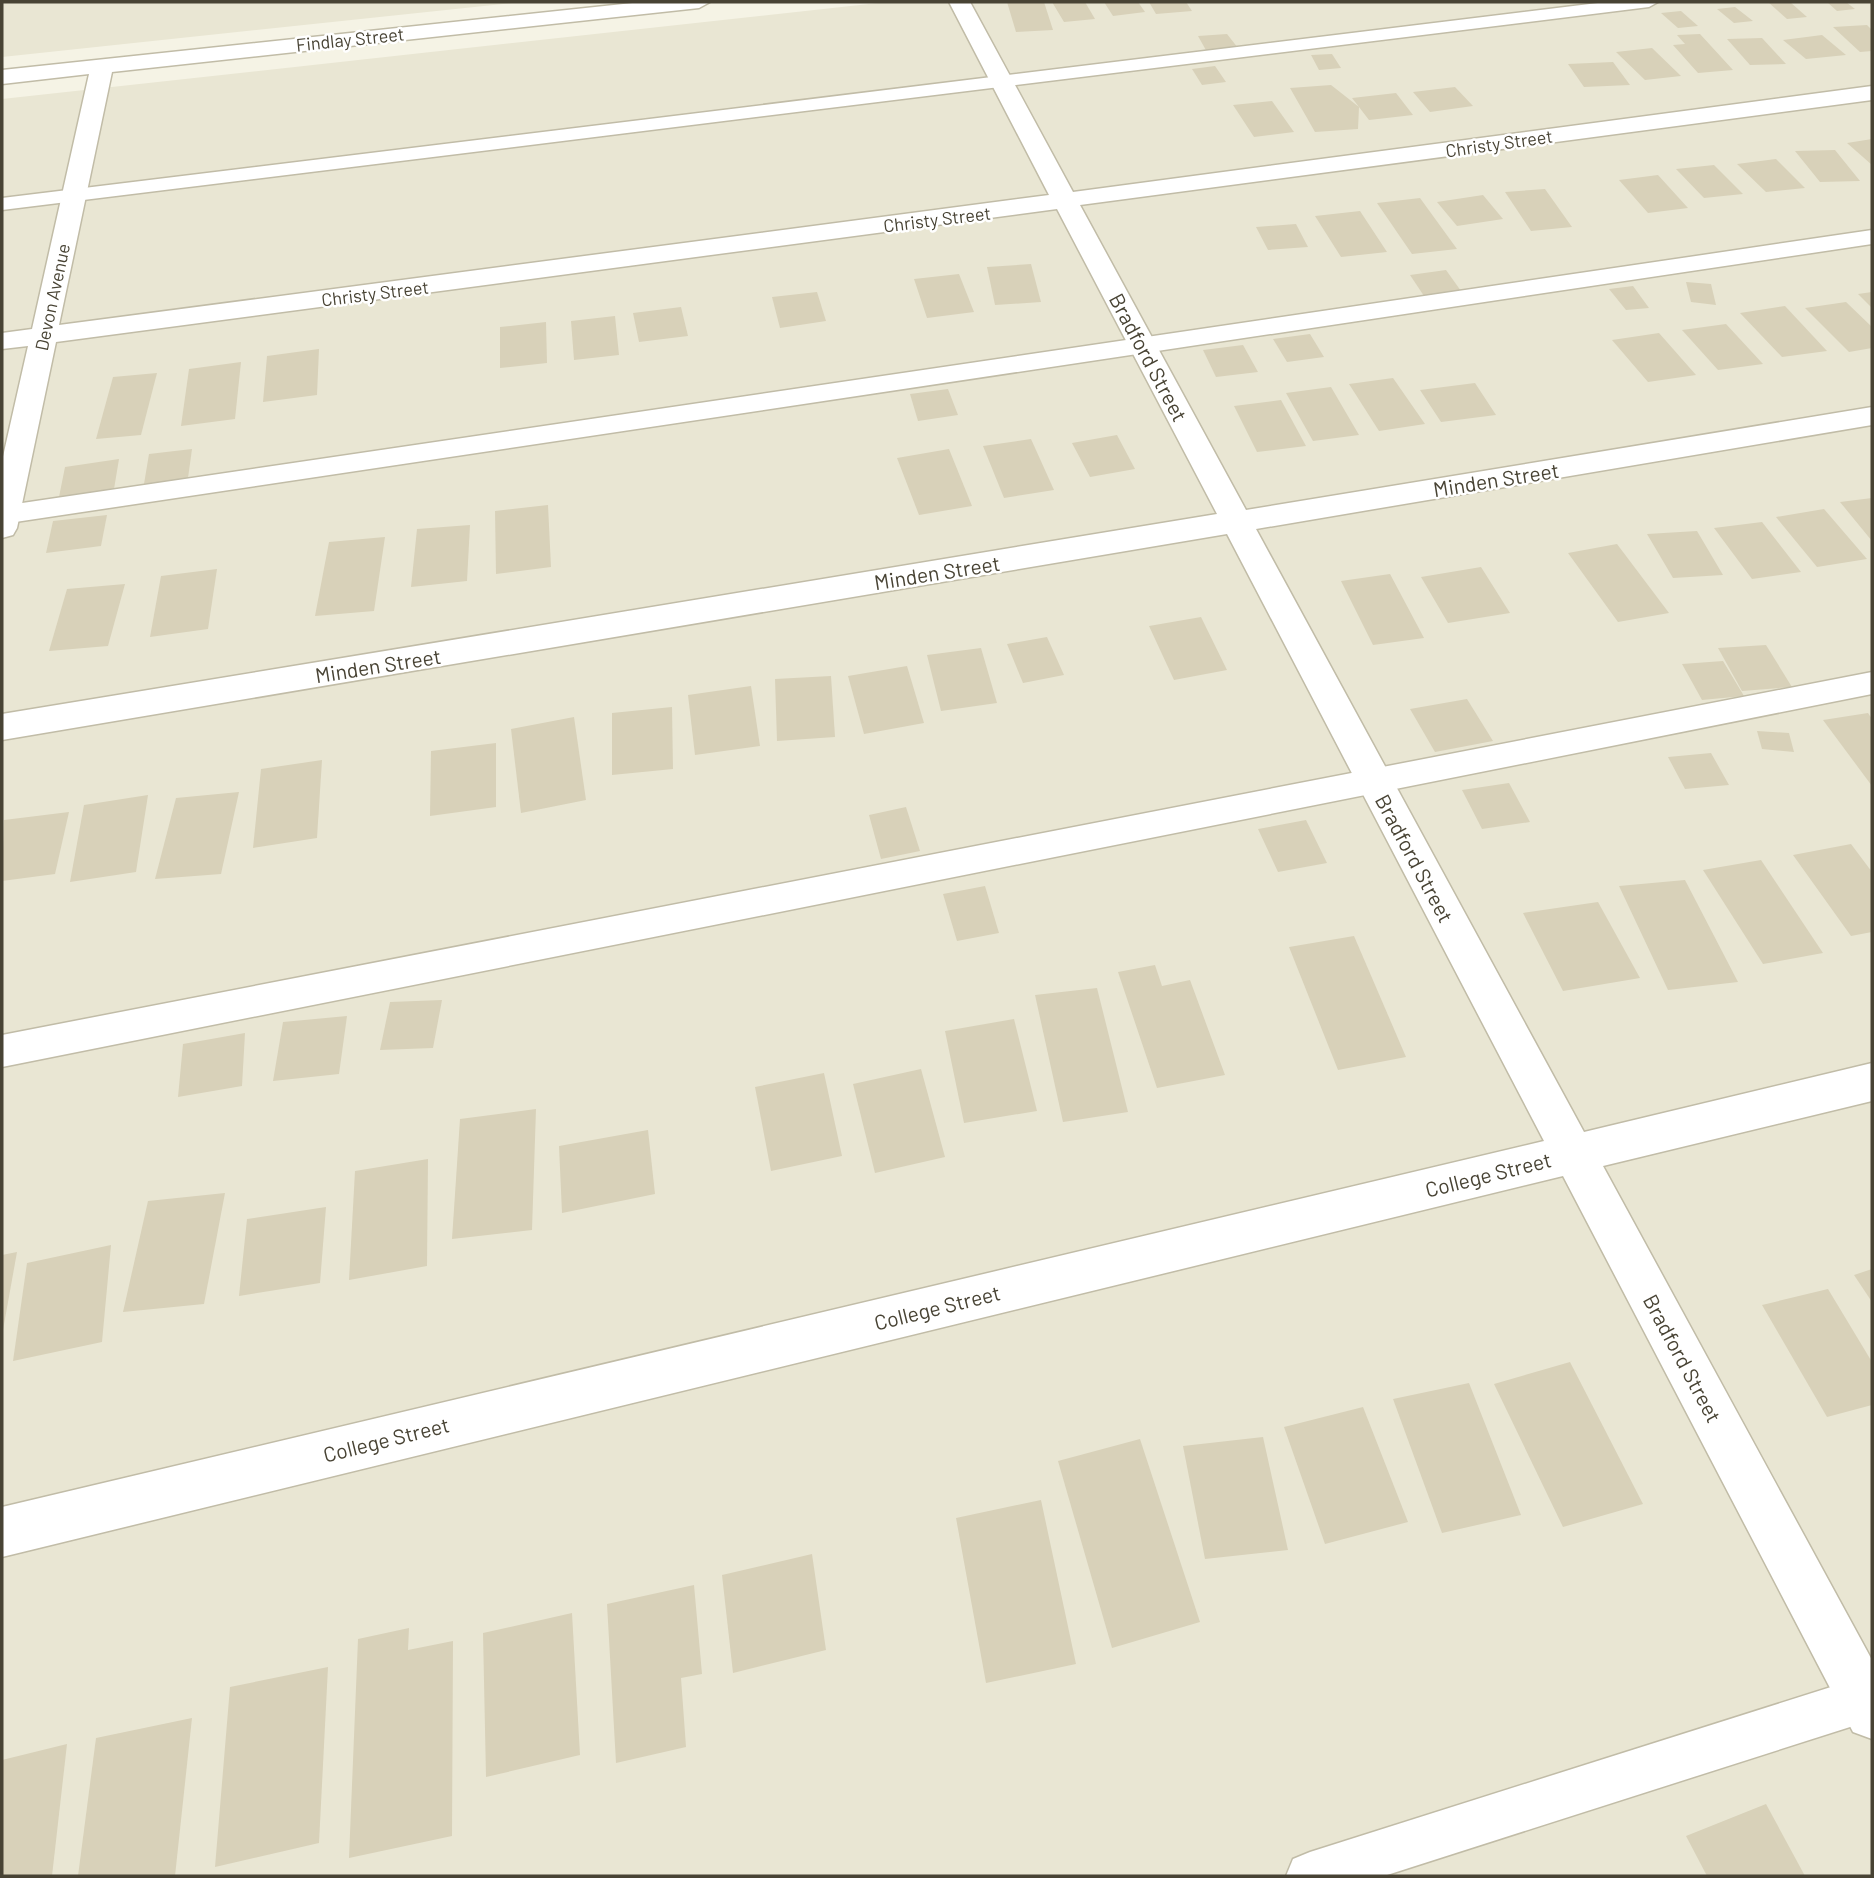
<svg xmlns="http://www.w3.org/2000/svg" width="1874" height="1878" viewBox="0 0 1874 1878" font-family="Barlow,sans-serif">
<rect width="100%" height="100%" fill="#f5f3e5"/>
<g fill="#e9e6d3">
<path d="M2,2H521L2,57Z"/>
<path d="M887,2H1872V1876H2V99Z"/>
</g>
<g fill="#d8d1b9">
<path d="M1007,2H1044L1053,30L1016,32Z"/>
<path d="M1052,2H1085L1095,19L1064,22Z"/>
<path d="M1104,2H1138L1145,12L1113,16Z"/>
<path d="M1149,2H1186L1192,11L1156,14Z"/>
<path d="M1768,2H1790L1807,17L1787,19Z"/>
<path d="M1827,2H1846L1855,9L1837,11Z"/>
<path d="M1735,7L1753,21L1734,23L1717,9Z"/>
<path d="M1681,11L1698,26L1678,28L1661,13Z"/>
<path d="M1867,25L1872,30V51L1860,52L1833,27Z"/>
<path d="M1227,34L1238,48L1207,52L1198,36Z"/>
<path d="M1700,34L1733,70L1698,73L1673,45L1685,44L1677,35Z"/>
<path d="M1822,35L1846,55L1806,59L1783,40Z"/>
<path d="M1762,38L1786,64L1750,65L1727,39Z"/>
<path d="M1652,48L1681,76L1645,80L1616,52Z"/>
<path d="M1332,54L1341,68L1319,70L1311,55Z"/>
<path d="M1613,62L1630,85L1584,87L1568,64Z"/>
<path d="M1215,66L1226,82L1202,85L1192,69Z"/>
<path d="M1331,85L1359,107L1352,98L1396,93L1413,115L1369,120L1359,107L1358,129L1315,132L1290,88Z"/>
<path d="M1455,87L1473,106L1430,112L1413,92Z"/>
<path d="M1272,101L1294,132L1254,137L1233,105Z"/>
<path d="M1872,139V165L1847,143Z"/>
<path d="M1835,150L1860,181L1820,182L1795,151Z"/>
<path d="M1776,159L1805,188L1766,192L1737,164Z"/>
<path d="M1714,165L1743,194L1704,198L1676,169Z"/>
<path d="M1658,175L1688,208L1648,213L1619,180Z"/>
<path d="M1545,189L1572,227L1531,231L1505,192Z"/>
<path d="M1483,195L1503,219L1457,226L1437,202Z"/>
<path d="M1420,198L1457,249L1412,254L1377,203Z"/>
<path d="M1360,211L1387,252L1341,257L1315,216Z"/>
<path d="M1296,224L1308,247L1268,250L1256,227Z"/>
<path d="M1031,264L1041,302L995,305L987,267Z"/>
<path d="M1446,270L1461,291L1424,296L1410,275Z"/>
<path d="M959,274L974,312L927,318L914,279Z"/>
<path d="M1686,282L1711,284L1716,305L1691,302Z"/>
<path d="M1633,286L1649,308L1626,310L1609,289Z"/>
<path d="M817,292L826,321L780,328L772,297Z"/>
<path d="M1872,292V308L1858,294Z"/>
<path d="M1846,302L1872,327V348L1849,352L1805,308Z"/>
<path d="M1785,306L1827,351L1782,357L1740,313Z"/>
<path d="M681,307L688,336L639,342L633,313Z"/>
<path d="M615,316L619,355L574,360L571,321Z"/>
<path d="M546,322L547,363L500,368V327Z"/>
<path d="M1726,324L1763,364L1718,370L1682,330Z"/>
<path d="M1659,333L1696,375L1648,382L1612,340Z"/>
<path d="M1310,334L1324,357L1287,362L1273,339Z"/>
<path d="M1243,345L1258,372L1216,377L1203,350Z"/>
<path d="M319,349L317,395L263,402L267,356Z"/>
<path d="M241,362L235,419L181,426L189,369Z"/>
<path d="M157,373L141,435L96,439L113,377Z"/>
<path d="M1393,378L1425,424L1379,431L1349,384Z"/>
<path d="M1475,383L1496,415L1441,422L1420,390Z"/>
<path d="M1331,387L1359,435L1313,441L1286,393Z"/>
<path d="M948,389L958,415L918,421L910,394Z"/>
<path d="M1281,400L1306,446L1257,452L1234,406Z"/>
<path d="M1117,435L1135,469L1090,477L1072,443Z"/>
<path d="M1031,439L1054,490L1004,498L983,446Z"/>
<path d="M192,449L188,478L144,484L149,454Z"/>
<path d="M949,449L972,506L919,515L897,458Z"/>
<path d="M119,459L114,489L59,497L65,467Z"/>
<path d="M1872,498V541L1840,502Z"/>
<path d="M548,505L551,567L496,574L495,511Z"/>
<path d="M1824,509L1867,559L1817,567L1776,517Z"/>
<path d="M107,515L101,546L46,553L53,521Z"/>
<path d="M1762,522L1801,572L1752,579L1714,528Z"/>
<path d="M470,525L467,581L411,587L417,529Z"/>
<path d="M1697,531L1723,575L1673,578L1647,534Z"/>
<path d="M385,537L374,611L315,616L329,542Z"/>
<path d="M1617,544L1669,613L1618,622L1568,553Z"/>
<path d="M1481,567L1510,613L1448,623L1421,577Z"/>
<path d="M217,569L208,629L150,637L161,576Z"/>
<path d="M1390,574L1424,638L1373,645L1341,581Z"/>
<path d="M125,584L108,646L49,651L67,589Z"/>
<path d="M1201,617L1227,670L1174,680L1149,626Z"/>
<path d="M1047,637L1064,675L1023,683L1007,644Z"/>
<path d="M1766,645L1792,687L1742,691L1718,648Z"/>
<path d="M981,648L997,703L941,711L927,655Z"/>
<path d="M1723,661L1744,696L1702,700L1682,664Z"/>
<path d="M907,666L924,723L864,734L848,676Z"/>
<path d="M831,676L835,737L777,741L775,679Z"/>
<path d="M751,686L760,746L695,755L688,695Z"/>
<path d="M1467,699L1493,741L1435,752L1410,709Z"/>
<path d="M672,707L673,769L612,775V713Z"/>
<path d="M1868,713L1872,719V786L1823,720Z"/>
<path d="M574,717L586,800L521,813L511,729Z"/>
<path d="M1757,731L1789,733L1794,752L1762,749Z"/>
<path d="M496,743V807L430,816L431,751Z"/>
<path d="M1711,753L1729,785L1685,789L1668,757Z"/>
<path d="M322,760L317,838L253,848L261,769Z"/>
<path d="M1509,783L1530,822L1482,829L1462,790Z"/>
<path d="M239,792L221,874L155,879L176,798Z"/>
<path d="M148,795L136,872L70,882L84,805Z"/>
<path d="M906,807L920,851L881,859L869,815Z"/>
<path d="M69,812L55,874L2,881L4,820Z"/>
<path d="M1306,820L1327,863L1278,872L1258,829Z"/>
<path d="M1851,844L1872,872V932L1851,936L1793,855Z"/>
<path d="M1761,860L1823,953L1763,964L1703,870Z"/>
<path d="M1685,880L1738,982L1668,990L1619,886Z"/>
<path d="M985,886L999,933L957,941L943,894Z"/>
<path d="M1598,902L1640,978L1563,991L1523,913Z"/>
<path d="M1354,936L1406,1057L1338,1070L1289,947Z"/>
<path d="M1155,965L1162,986L1190,980L1225,1075L1157,1088L1118,972Z"/>
<path d="M1097,988L1128,1112L1063,1122L1035,995Z"/>
<path d="M442,1000L433,1048L380,1050L390,1002Z"/>
<path d="M347,1016L339,1074L273,1081L283,1022Z"/>
<path d="M1014,1019L1037,1111L964,1123L945,1031Z"/>
<path d="M245,1033L242,1086L178,1097L183,1044Z"/>
<path d="M921,1069L945,1157L875,1173L853,1084Z"/>
<path d="M824,1073L842,1156L771,1171L755,1087Z"/>
<path d="M536,1109L532,1230L452,1239L460,1119Z"/>
<path d="M648,1130L655,1194L562,1213L559,1146Z"/>
<path d="M428,1159L427,1266L349,1280L355,1171Z"/>
<path d="M225,1193L204,1304L123,1312L148,1201Z"/>
<path d="M326,1207L320,1283L239,1296L247,1219Z"/>
<path d="M111,1245L102,1342L13,1361L27,1263Z"/>
<path d="M17,1252L3,1330H2V1255Z"/>
<path d="M1872,1269V1302L1854,1275Z"/>
<path d="M1828,1289L1872,1362V1405L1827,1417L1762,1305Z"/>
<path d="M1570,1362L1643,1504L1563,1527L1494,1384Z"/>
<path d="M1469,1383L1521,1515L1442,1533L1393,1399Z"/>
<path d="M1363,1407L1408,1522L1325,1544L1284,1427Z"/>
<path d="M1263,1437L1288,1550L1205,1559L1183,1446Z"/>
<path d="M1140,1439L1200,1622L1112,1648L1058,1461Z"/>
<path d="M1041,1500L1076,1664L986,1683L956,1518Z"/>
<path d="M812,1554L826,1650L733,1673L722,1575Z"/>
<path d="M694,1585L702,1674L681,1678L686,1747L616,1763L607,1604Z"/>
<path d="M572,1613L580,1755L486,1777L483,1633Z"/>
<path d="M409,1628L408,1650L453,1641L452,1836L349,1858L358,1639Z"/>
<path d="M328,1667L319,1843L215,1867L230,1687Z"/>
<path d="M192,1718L175,1876H78L96,1738Z"/>
<path d="M67,1744L52,1876H2V1760Z"/>
<path d="M1766,1804L1805,1876H1707L1686,1836Z"/>
</g>
<g fill="none" stroke-linecap="round" stroke-linejoin="round">
<defs>
<g id="service">
<path d="M1606,2H1658L1649,7L2,210V198Z"/>
<path d="M1872,230V244L2,524V506Z"/>
<path d="M1872,672V694L2,1067V1035Z"/>
<path d="M1872,1674V1720L1384,1876H1286L1293,1859L1310,1852Z"/>
</g>
<path id="minor" d="M642,2H710L699,8L112,72L59,325L1049,195L949,2H970L1073,192L1872,86V100L1080,205L1246,510L1872,407V425L1256,529L1584,1132L1872,1063V1101L1603,1166L1872,1660V1739L1853,1732L1563,1176L2,1557V1507L1544,1141L1227,534L2,740V714L1217,514L1057,209L56,342L17,528L13,535L2,538V461L28,346L2,349V333L32,329L89,74L2,84V70Z"/>
</defs>
<use href="#service" stroke="#c1bca7" stroke-width="3"/>
<use href="#minor" stroke="#c1bca7" stroke-width="3"/>
<use href="#service" fill="#fff" fill-rule="evenodd"/>
<use href="#minor" fill="#fff" fill-rule="evenodd"/>
</g>
<g text-anchor="middle" dominant-baseline="central" stroke-width="5" stroke-linejoin="round" paint-order="stroke">
<g font-size="18" fill="#484334" stroke="#fff">
<text transform="translate(350 39) rotate(-6)">Findlay Street</text>
<text transform="translate(1499 143) rotate(-8)">Christy Street</text>
<text transform="translate(937 219) rotate(-7)">Christy Street</text>
<text transform="translate(375 293) rotate(-7)">Christy Street</text>
<text transform="translate(52 297) rotate(-78)">Devon Avenue</text>
</g>
<g font-size="21" fill="#484334" stroke="#fff">
<text transform="translate(1149 357) rotate(62)">Bradford Street</text>
<text transform="translate(1496 479) rotate(-9)">Minden Street</text>
<text transform="translate(937 572) rotate(-9)">Minden Street</text>
<text transform="translate(378 665) rotate(-9)">Minden Street</text>
<text transform="translate(1415 858) rotate(62)">Bradford Street</text>
<text transform="translate(1488 1174) rotate(-14)">College Street</text>
<text transform="translate(937 1307) rotate(-14)">College Street</text>
<text transform="translate(1683 1358) rotate(62)">Bradford Street</text>
<text transform="translate(386 1439) rotate(-14)">College Street</text>
</g>
</g>
<rect width="1874" height="1878" fill="none" stroke="#484334" stroke-width="7"/>
</svg>
